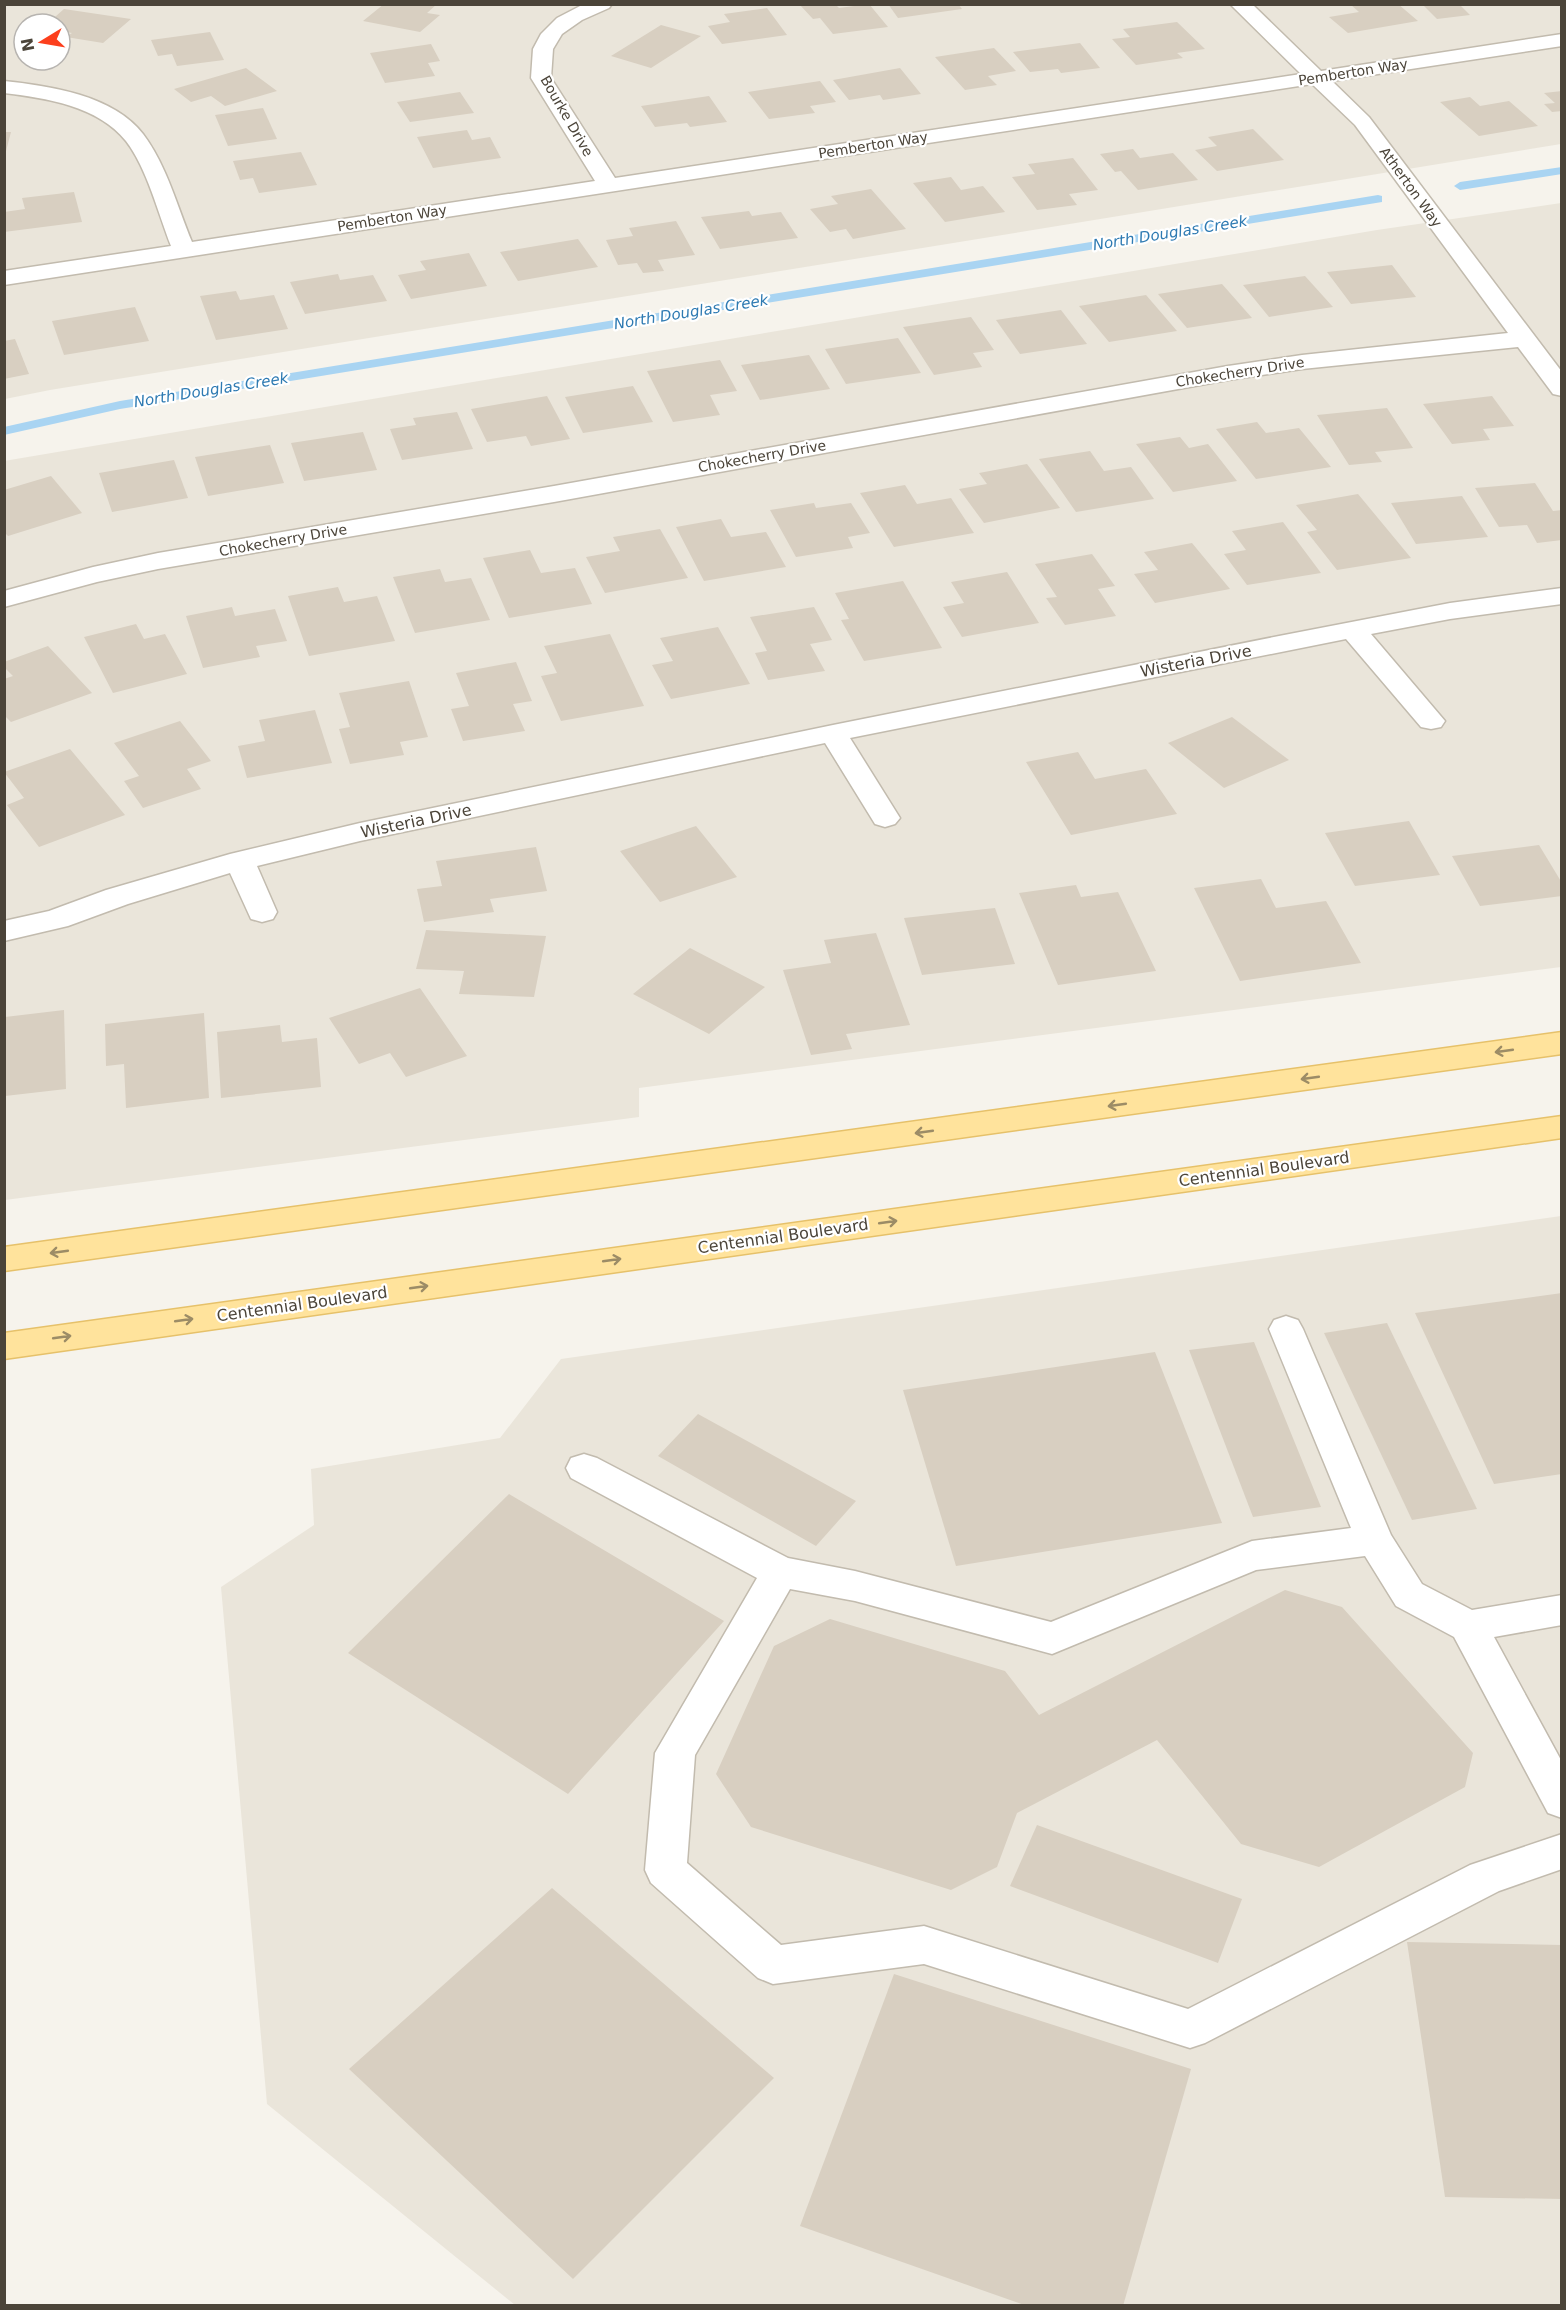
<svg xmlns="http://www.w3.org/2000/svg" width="1566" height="2310" viewBox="0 0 1566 2310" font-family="'DejaVu Sans',sans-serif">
<rect width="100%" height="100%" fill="#f6f3ec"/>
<g fill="#eae5da" fill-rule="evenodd">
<path d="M5,5H1561V144L50,390L5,399ZM24,24H60V60H24Z"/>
<path d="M1561,203V967L639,1088V1117L5,1200L4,461L1377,230Z"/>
<path d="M1561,1216V2305H515L267,2104L221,1587L314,1525L311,1469L500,1438L561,1359Z"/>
</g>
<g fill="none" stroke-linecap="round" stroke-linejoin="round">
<g fill="#a9d4f2" fill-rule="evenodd">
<path d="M1562,167V174L1460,190L1454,186L1460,182Z"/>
<path d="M1378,195L1382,196V202L120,409L4,435V427L120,401Z"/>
</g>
</g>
<g fill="#d8cfc1">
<path d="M384,4H437L427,13L440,15L420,32L363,21Z"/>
<path d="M835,4L839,8L869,4L888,27L833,34L820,18L813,19L800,5Z"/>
<path d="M888,4H958L962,9L898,18Z"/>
<path d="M1350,4H1398L1418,21L1348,33L1329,17L1359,12Z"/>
<path d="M1422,4H1459L1470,15L1437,19Z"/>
<path d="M767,8L787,35L722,44L708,26L730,22L724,14Z"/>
<path d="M64,9L131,19L103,43L66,37L72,33L60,31V24H47Z"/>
<path d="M1177,22L1205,49L1177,53L1183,58L1136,65L1112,39L1130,37L1123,29Z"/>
<path d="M661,25L701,36L651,68L611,56Z"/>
<path d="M210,32L224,60L177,66L172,54L158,56L151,40Z"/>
<path d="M1080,43L1100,68L1061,73L1058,69L1030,72L1013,52Z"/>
<path d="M431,44L440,61L428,63L435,76L385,83L370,53Z"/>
<path d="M994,48L1016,71L988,76L997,85L965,90L935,57Z"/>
<path d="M246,68L277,91L225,106L211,96L191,102L174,89Z"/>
<path d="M900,68L921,94L883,100L880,95L849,100L833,80Z"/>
<path d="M820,81L836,102L810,106L815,113L769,119L748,92Z"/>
<path d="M1562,91V111L1552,112L1544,104L1555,103L1544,93Z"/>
<path d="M460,92L474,113L410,122L397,102Z"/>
<path d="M709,96L727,122L690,127L687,123L655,127L641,106Z"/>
<path d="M1470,97L1480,106L1509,101L1538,126L1479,136L1440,102Z"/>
<path d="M263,108L277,139L228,146L215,115Z"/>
<path d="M1253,129L1284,160L1217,171L1195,150L1217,146L1208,137Z"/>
<path d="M467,130L472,140L490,137L501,158L433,168L417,137Z"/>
<path d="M4,132H11L5,155H4Z"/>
<path d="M1133,149L1140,158L1173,153L1198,180L1138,190L1121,171L1115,172L1100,154Z"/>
<path d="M301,152L317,185L259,193L253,178L240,180L233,161Z"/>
<path d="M1073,158L1098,190L1069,194L1077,205L1037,210L1012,177L1035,174L1028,164Z"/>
<path d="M951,177L961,190L983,186L1005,212L945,222L913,183Z"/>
<path d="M871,189L906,229L853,239L846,229L830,232L810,209L838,204L831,196Z"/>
<path d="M74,192L82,222L4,232V212L25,209L22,198Z"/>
<path d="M749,211L752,216L781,212L798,238L720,249L701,217Z"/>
<path d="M676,221L695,255L658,260L664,271L643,273L637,263L618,265L606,240L633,236L629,228Z"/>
<path d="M578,239L598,267L518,281L500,252Z"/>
<path d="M469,253L487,286L411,299L398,275L426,270L420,261Z"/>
<path d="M1392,265L1416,297L1351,304L1327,272Z"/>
<path d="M338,274L340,280L373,275L387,301L305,314L290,282Z"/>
<path d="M1305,276L1333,307L1269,317L1243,285Z"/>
<path d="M1222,284L1252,318L1187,328L1158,294Z"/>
<path d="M236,291L240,300L274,295L288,329L216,340L200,296Z"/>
<path d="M1146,295L1177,331L1109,342L1079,306Z"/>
<path d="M135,307L149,341L64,355L52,321Z"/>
<path d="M1061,310L1087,344L1020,354L996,320Z"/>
<path d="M971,317L994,350L973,353L982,367L934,375L903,327Z"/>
<path d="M898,338L921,373L846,384L825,349Z"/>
<path d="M15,339L29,374L4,379V341Z"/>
<path d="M809,355L830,389L760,400L741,365Z"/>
<path d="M720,360L737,391L710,395L720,415L673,422L647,371Z"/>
<path d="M633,386L653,422L583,433L565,397Z"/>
<path d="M547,396L570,439L531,446L526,436L487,442L471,409Z"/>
<path d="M1492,396L1514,426L1483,429L1490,440L1452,444L1423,404Z"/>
<path d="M1387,408L1413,448L1375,452L1382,462L1349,465L1317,415Z"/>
<path d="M457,412L473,449L402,460L390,429L416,425L413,418Z"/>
<path d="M1257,422L1266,433L1299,428L1331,467L1256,479L1216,429Z"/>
<path d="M363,432L377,470L304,481L291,443Z"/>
<path d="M1180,437L1189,448L1208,444L1237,481L1173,492L1136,444Z"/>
<path d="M270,445L284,483L208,496L195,457Z"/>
<path d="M1090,451L1104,471L1131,467L1154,499L1076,512L1039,459Z"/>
<path d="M174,460L188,498L112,512L99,473Z"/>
<path d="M1027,464L1060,508L984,523L959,489L987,484L979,473Z"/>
<path d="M51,476L82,513L8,536L4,532V490Z"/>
<path d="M1535,483L1553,511L1562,510V540L1537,543L1527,525L1499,527L1475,488Z"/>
<path d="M905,485L917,504L951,498L974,533L894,547L860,493Z"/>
<path d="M1358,494L1411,558L1337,570L1307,532L1317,530L1296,505Z"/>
<path d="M1462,496L1488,537L1416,544L1391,503Z"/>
<path d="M814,503L816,508L851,503L870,533L848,537L853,548L796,557L770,510Z"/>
<path d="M721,519L731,537L766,532L786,567L704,581L676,527Z"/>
<path d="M1283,522L1321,573L1247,585L1224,554L1246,550L1232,531Z"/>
<path d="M660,529L688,578L605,593L586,557L620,551L613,537Z"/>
<path d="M1192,543L1230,589L1155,603L1134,574L1158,570L1144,552Z"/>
<path d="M530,550L541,573L575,568L592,604L509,618L483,558Z"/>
<path d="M1092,554L1115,586L1098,589L1116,616L1065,625L1046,598L1057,597L1035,564Z"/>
<path d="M440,569L445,582L471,578L490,620L415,633L393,577Z"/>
<path d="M1007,572L1039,623L962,637L943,607L964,603L951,582Z"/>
<path d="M903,581L942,648L864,661L841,620L849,619L835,593Z"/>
<path d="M338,587L344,602L377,596L395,641L309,656L288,596Z"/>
<path d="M232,607L235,616L275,609L287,641L256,646L260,657L203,668L186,616Z"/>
<path d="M814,607L832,640L810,644L825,671L768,680L755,653L767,651L750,617Z"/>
<path d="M136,624L144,639L165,634L187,674L113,693L84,637Z"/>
<path d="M718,627L750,684L671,699L652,665L673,661L660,638Z"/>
<path d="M610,634L644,706L561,721L541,676L557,673L544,646Z"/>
<path d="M48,646L92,693L11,722L4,715V679L13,676L4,667V662Z"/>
<path d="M516,662L532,701L513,704L525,731L463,741L451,709L469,706L456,673Z"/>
<path d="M409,681L428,737L400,742L404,755L350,764L339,729L350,727L339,693Z"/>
<path d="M315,710L332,763L247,778L238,746L265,741L259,720Z"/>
<path d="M1232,717L1289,760L1224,788L1168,743Z"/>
<path d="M180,721L211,761L187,769L201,789L143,808L124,781L139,776L114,743Z"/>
<path d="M70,749L125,815L39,847L7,805L24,798L4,772Z"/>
<path d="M1078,752L1095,779L1146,769L1177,814L1071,835L1026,762Z"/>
<path d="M1409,821L1440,875L1355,886L1325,833Z"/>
<path d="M696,826L737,877L660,902L620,851Z"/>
<path d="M1539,845L1562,883V896L1480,906L1452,856Z"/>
<path d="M536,847L547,891L490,899L494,912L424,922L417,889L442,886L436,861Z"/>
<path d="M1261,879L1276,908L1326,901L1361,963L1240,981L1194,888Z"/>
<path d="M1076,885L1081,897L1118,892L1156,971L1058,985L1019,893Z"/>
<path d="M995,908L1015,964L922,975L904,918Z"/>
<path d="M426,930L546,936L534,997L459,994L464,971L416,969Z"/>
<path d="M876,933L910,1025L846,1034L852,1049L811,1055L783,970L831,963L824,940Z"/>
<path d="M690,948L765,987L709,1034L633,994Z"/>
<path d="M420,988L467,1056L406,1077L390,1053L359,1064L329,1018Z"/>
<path d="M64,1010L66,1089L5,1096V1017Z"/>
<path d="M204,1013L209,1098L126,1108L124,1064L106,1066L105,1024Z"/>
<path d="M280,1025L282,1042L317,1038L321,1087L221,1098L217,1032Z"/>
<path d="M1562,1293V1474L1494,1484L1415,1313Z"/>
<path d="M1387,1323L1477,1509L1412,1520L1324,1333Z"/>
<path d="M1254,1342L1321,1507L1253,1517L1189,1350Z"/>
<path d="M1155,1352L1222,1523L956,1566L903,1390Z"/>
<path d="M698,1414L856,1501L816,1546L658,1456Z"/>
<path d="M509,1494L724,1621L568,1794L348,1653Z"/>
<path d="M1285,1590L1342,1607L1473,1753L1465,1787L1319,1867L1241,1844L1157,1740L1017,1813L997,1867L951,1890L751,1827L716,1774L774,1646L830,1619L1005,1671L1039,1715Z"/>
<path d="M1037,1825L1242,1899L1218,1963L1010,1886Z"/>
<path d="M552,1888L774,2078L573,2279L349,2069Z"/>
<path d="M1407,1942L1562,1945V2199L1445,2197Z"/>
<path d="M894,1974L1191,2069L1123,2306H1027L800,2226Z"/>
</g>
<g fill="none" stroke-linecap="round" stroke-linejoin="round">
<defs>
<g id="minor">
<path d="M584,4H612L609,8L582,20L562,34L553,49L551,78L615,178L1301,74L1230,4H1252L1321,71L1562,34V46L1332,81L1369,117L1562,372V396L1553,394L1518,347L1302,369L1228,380L554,502L158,569L97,582L4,607V591L93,567L158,553L554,486L1228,366L1302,355L1508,333L1355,125L1312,84L4,285V271L171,246C158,213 147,168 126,141C98,106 46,98 4,93V81C50,86 113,95 143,134C167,166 177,206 192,242L595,181L531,78L533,49L541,34L557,18Z"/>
<path d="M1562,588V604L1450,619L1371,634L1445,721L1441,727L1431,729L1421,727L1346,639L850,738L900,818L895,824L885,827L875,824L825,743L360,841L257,866L277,912L273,919L262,922L251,919L230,873L128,904L68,926L4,941V921L49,911L106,890L230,854L360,823L833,725L1279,636L1450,603Z"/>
<path d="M1286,1316L1298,1320L1303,1329L1391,1535L1422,1584L1472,1610L1562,1595V1625L1494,1637L1562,1762V1818L1548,1813L1454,1637L1396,1606L1365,1556L1256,1570L1052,1654L855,1601L790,1589L695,1755L687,1863L781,1945L924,1926L1188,2009L1470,1865L1562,1834V1869L1499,1891L1205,2043L1190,2048L924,1964L773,1984L758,1978L651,1883L645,1870L655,1753L757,1578L571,1478L566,1468L571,1458L584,1454L597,1458L788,1558L855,1571L1051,1622L1252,1541L1351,1528L1269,1329L1274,1320Z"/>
</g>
<g id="major">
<path d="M1562,1032V1054L4,1271V1247Z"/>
<path d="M1562,1116V1138L4,1359V1333Z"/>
</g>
</defs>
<use href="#minor" stroke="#c2bbae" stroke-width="3"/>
<use href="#major" stroke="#e6c16a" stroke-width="3"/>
<use href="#minor" fill="#fff" fill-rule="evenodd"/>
<use href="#major" fill="#ffe39c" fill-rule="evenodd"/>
</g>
<defs><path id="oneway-shaft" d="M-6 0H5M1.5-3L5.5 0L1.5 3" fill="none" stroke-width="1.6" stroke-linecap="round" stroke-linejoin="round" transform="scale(1.5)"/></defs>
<g stroke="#9c8c66">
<use href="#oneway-shaft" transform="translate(1504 1051) rotate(172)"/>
<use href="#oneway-shaft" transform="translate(1310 1078) rotate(172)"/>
<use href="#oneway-shaft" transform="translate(1117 1105) rotate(172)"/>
<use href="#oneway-shaft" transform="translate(924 1132) rotate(172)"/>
<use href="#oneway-shaft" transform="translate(888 1222) rotate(-8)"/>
<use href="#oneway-shaft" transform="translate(59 1252) rotate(172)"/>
<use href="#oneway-shaft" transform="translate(612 1260) rotate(-8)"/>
<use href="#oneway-shaft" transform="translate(419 1287) rotate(-8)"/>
<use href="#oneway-shaft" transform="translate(184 1320) rotate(-8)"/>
<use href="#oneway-shaft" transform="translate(62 1337) rotate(-8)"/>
</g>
<g text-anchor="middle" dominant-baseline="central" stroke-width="4.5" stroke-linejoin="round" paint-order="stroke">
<g font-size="14" fill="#4b4439" stroke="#fff">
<text transform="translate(1353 72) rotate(-9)">Pemberton Way</text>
<text transform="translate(567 116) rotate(60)">Bourke Drive</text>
<text transform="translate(873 145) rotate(-9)">Pemberton Way</text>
<text transform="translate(1411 187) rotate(54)">Atherton Way</text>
<text transform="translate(392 218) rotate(-9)">Pemberton Way</text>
<text transform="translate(1240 372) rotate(-9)">Chokecherry Drive</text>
<text transform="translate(762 456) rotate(-10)">Chokecherry Drive</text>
<text transform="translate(283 540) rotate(-10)">Chokecherry Drive</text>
</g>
<g font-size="15" font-style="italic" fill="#2e7ab2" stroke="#fff">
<text transform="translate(1170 233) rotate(-9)">North Douglas Creek</text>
<text transform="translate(691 312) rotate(-9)">North Douglas Creek</text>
<text transform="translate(211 390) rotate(-9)">North Douglas Creek</text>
</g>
<g font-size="16" fill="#4b4439" stroke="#fff">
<text transform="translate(1196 661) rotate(-11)">Wisteria Drive</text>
<text transform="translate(416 821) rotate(-12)">Wisteria Drive</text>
<text transform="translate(1264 1169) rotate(-8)">Centennial Boulevard</text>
<text transform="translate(783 1236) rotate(-8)">Centennial Boulevard</text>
<text transform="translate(302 1304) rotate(-8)">Centennial Boulevard</text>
</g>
</g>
<rect width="1566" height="2310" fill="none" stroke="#4b4439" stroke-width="12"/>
<g transform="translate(42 42) rotate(259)"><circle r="28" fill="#ffffff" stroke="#b7b4b0" stroke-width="1.5"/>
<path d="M0-4.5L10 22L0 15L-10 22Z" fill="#fc3f1d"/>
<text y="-9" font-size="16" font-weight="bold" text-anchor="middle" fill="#4b4439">N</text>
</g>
</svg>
